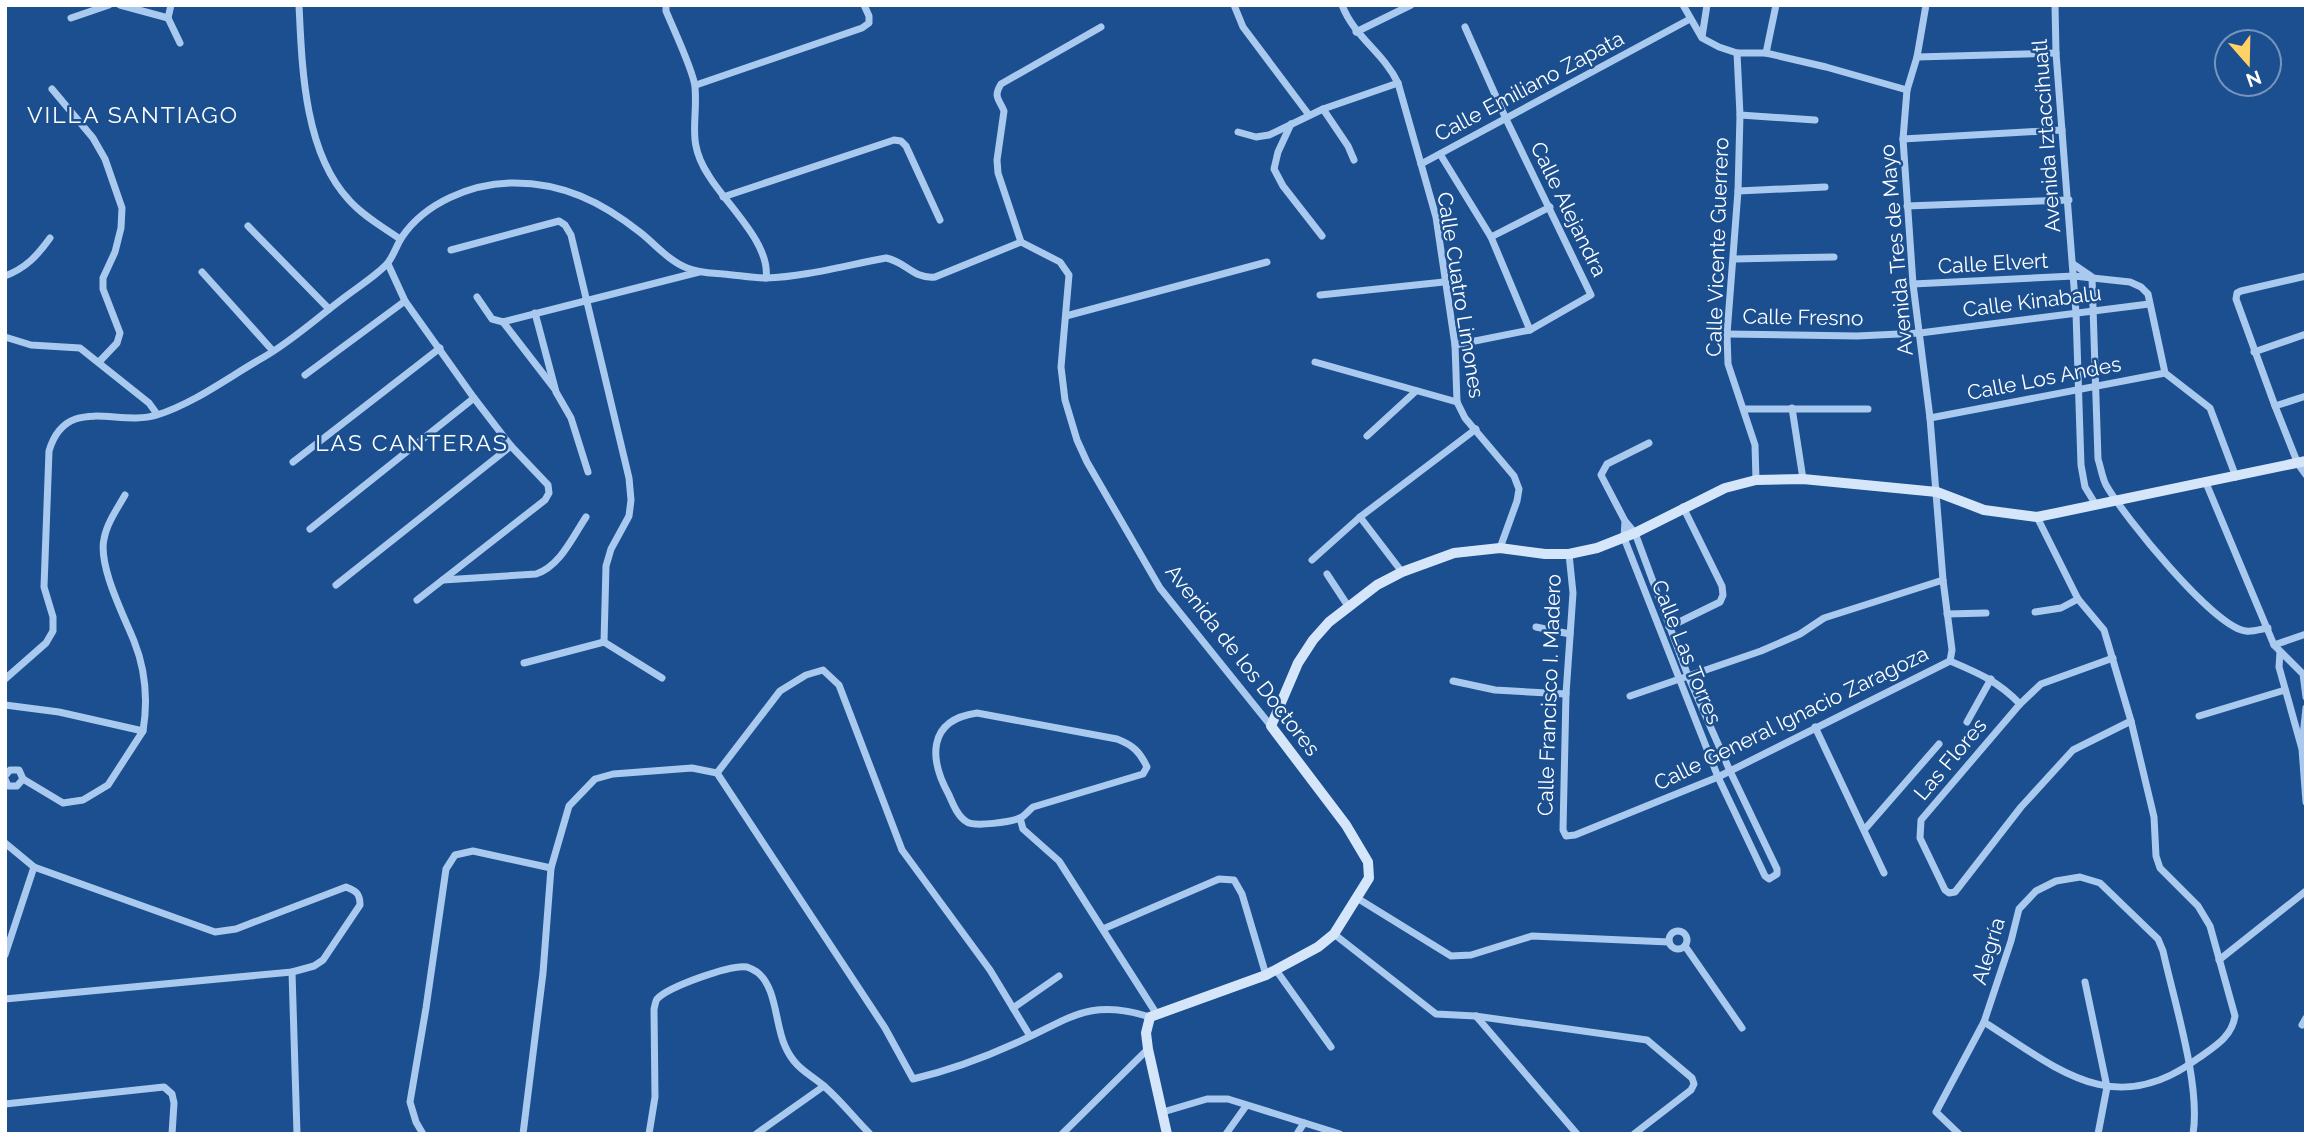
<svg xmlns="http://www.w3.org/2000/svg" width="2311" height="1139" viewBox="0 0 2311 1139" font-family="Raleway,sans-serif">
<rect width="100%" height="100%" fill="#1b4f8f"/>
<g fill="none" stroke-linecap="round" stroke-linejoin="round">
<g stroke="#a9c9ee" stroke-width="7">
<path d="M120,5L168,18"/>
<path d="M171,5L168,18L180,43"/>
<path d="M299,5C302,67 304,152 349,200C363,216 383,227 400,239"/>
<path d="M666,5V11C673,28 694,72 695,87C698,123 686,141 709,176C726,204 771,244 766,278"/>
<path d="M1234,5L1243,27L1309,115"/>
<path d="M1342,5C1354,37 1384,53 1398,83L1436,217L1455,345L1457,402L1465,418L1514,476L1519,489L1517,501L1500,548"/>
<path d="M1683,5L1702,38L1719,47L1737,53H1766L1826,67L1907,90"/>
<path d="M1926,5L1917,57L1907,90L1903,139L1913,284L1930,418L1943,580L1952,650L1950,661"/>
<path d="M2055,5L2056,53L2076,313L2081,465L2085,487L2096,505"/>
<path d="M71,18L109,5"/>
<path d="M1356,32L1411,5"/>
<path d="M1702,37L1707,5"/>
<path d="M1737,53L1740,115L1738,191L1727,334L1728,364L1755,445L1756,480"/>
<path d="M1766,53L1776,5"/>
<path d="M1917,57L2056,53"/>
<path d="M696,85L862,28L869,23V16L864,5"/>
<path d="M52,89L93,138L105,159L122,208L121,228L115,252L103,278V289L120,333L117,343L99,362"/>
<path d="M1323,109L1348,146L1354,160"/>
<path d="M1740,115L1815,120"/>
<path d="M1291,124L1278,152L1274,169L1283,186L1322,236"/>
<path d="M1238,132L1256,137L1269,135L1323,109L1398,83"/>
<path d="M1903,139L2062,130"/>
<path d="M1440,154L1491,237L1530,330"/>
<path d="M1421,164L1690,19"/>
<path d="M1738,191L1825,187"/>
<path d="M723,197L894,140L901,141L906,146L940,220"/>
<path d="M1907,206L2069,200"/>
<path d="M248,226L329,309"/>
<path d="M1491,237L1550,207"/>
<path d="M1021,242L998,173L997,160L1004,111C999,99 993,97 1001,84L1101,27"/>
<path d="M451,250L559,221L565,225L571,235L629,478L631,500L629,516L611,549L606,566L604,642"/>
<path d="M1734,259L1834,257"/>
<path d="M388,264L405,301L474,398L511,446L548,485L549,493L545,500L417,600"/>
<path d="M2073,264L2092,277L2098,459C2101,468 2102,477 2106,485C2123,515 2214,628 2246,631C2253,632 2261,629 2268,628"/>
<path d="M202,272L273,351"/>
<path d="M5,276C26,268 37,256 50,238"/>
<path d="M2306,276L2241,291L2237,293L2236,299L2275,406L2298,464L2306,475"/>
<path d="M1913,284L2074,276L2130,282L2141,287L2148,294L2165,373L2210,408L2236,477"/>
<path d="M1320,295L1444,282"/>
<path d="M477,297L492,319L503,322L699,272"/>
<path d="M535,313L556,392L571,418L588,472"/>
<path d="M1066,316L1267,262"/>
<path d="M503,322L554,388"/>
<path d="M1727,334L1857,336L1920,333L2149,304"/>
<path d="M5,337L31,345L80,348L149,403L157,414"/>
<path d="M1455,345L1530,330L1591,295L1506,119L1465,27"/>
<path d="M2254,352L2306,334"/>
<path d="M1315,362L1457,402"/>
<path d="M305,375L405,301"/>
<path d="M2275,406L2306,396"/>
<path d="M1792,408L1803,479"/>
<path d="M1745,409H1868"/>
<path d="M1930,418L2165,373"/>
<path d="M1367,436L1416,391"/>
<path d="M293,462L440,348"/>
<path d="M2206,483L2274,645L2303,674L2306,697"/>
<path d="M125,495C117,509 107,523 104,539C98,566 124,616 134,641C146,671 148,701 143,731"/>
<path d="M1360,517L1402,572"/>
<path d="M1625,521L1624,538L1718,777L1765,876L1769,879L1777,874V869L1730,771L1688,676L1635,533L1625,521L1601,475L1607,464L1649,443"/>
<path d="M310,529L474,398"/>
<path d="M1569,554L1573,593L1566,694L1563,830L1566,836L1575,835L1718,777L1950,661"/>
<path d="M1312,560L1360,517L1476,429"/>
<path d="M1327,574L1348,606"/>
<path d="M443,580L536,574C560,566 572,538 586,517"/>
<path d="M336,585L511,446"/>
<path d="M2035,612L2061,608L2078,599"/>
<path d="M1947,614L1986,613"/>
<path d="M1536,627L1570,634"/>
<path d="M1669,627L1720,602L1723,595L1722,586L1683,507"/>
<path d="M2274,645L2306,634"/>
<path d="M2280,652L2279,667L2302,749L2306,802"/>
<path d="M2113,658L2041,684L2020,704L1921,820L1920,838L1945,890L1949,893L1955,892L2021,807L2073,750L2131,721"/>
<path d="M1950,661C1978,673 1998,681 2020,704"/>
<path d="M524,663L604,642L662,678"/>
<path d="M5,679L46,643L53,631V617L44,587L49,451C66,394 117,427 157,415C195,403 230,376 264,357C292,341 318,317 345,297C358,287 374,277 386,265C393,258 396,246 402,237C425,203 470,184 511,183C562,182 602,202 641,233C656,245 669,261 687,268C699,273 711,273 723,274C737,275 752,278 766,278C804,277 847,265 886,258C907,262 912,279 935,277L1021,242L1060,262L1069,275L1061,367L1065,400L1077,440L1087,462L1160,588L1271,726"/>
<path d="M1453,681L1495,690L1566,694"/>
<path d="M1630,696L1761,651L1800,634L1824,618L1943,580"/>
<path d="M5,705L59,712L143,731L108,785L83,800L63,803L23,779L19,770H10L5,776"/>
<path d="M977,713L1117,739C1133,745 1140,752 1147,767L1143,774L1033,807C1029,810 1025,816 1020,818C1011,822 975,827 967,822C958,817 953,804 949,795C929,759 927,720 977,713Z"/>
<path d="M2199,716L2285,690"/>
<path d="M1967,722L1991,679"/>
<path d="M1815,727L1884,873"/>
<path d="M2302,745L2306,708"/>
<path d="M717,773L780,691L806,675L823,670L839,685L902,850L990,970L1030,1036"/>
<path d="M5,779L8,786H17L23,779"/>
<path d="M1020,818L1023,829L1059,861L1156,1013"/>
<path d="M1865,829L1939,744"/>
<path d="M5,843L34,867L215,932L236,929L346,887C356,891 360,893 360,905L323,960L314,966L292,972L5,999"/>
<path d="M1357,898L1451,956L1471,955L1532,936L1669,942"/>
<path d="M1103,929L1219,879L1234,880L1242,894L1266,975"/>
<circle cx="1678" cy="940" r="9"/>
<path d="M1334,934L1436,1014L1475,1016L1647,1040L1692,1078L1694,1084L1691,1090L1634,1134"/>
<path d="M1685,946L1742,1028"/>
<path d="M5,955L34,867"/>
<path d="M2219,960L2306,891"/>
<path d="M1276,970L1331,1047"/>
<path d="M292,972L297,1134"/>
<path d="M2085,982L2107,1087L2098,1134"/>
<path d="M1013,1008L1059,976"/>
<path d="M1476,1016L1577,1134"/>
<path d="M1984,1022C2057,1068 2113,1121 2197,1059C2214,1047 2232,1037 2235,1016L2210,926L2198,906L2160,868L2156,856L2154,817L2131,721L2104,630L2078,599L2037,517"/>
<path d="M2302,1025L2306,1018"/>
<path d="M5,1104L164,1087L172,1094L174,1103L172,1134"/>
<path d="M1163,1112L1207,1099H1228L1340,1134"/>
<path d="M423,1134L416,1122L410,1102L426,1008L446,869L455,855L473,851L551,868"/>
<path d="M523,1134L543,973L551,868L569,806L595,779L613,774L692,768L717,773L885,1028L913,1079C947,1071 983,1058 1016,1043C1069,1020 1088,997 1150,1017"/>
<path d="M649,1134L655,1097L654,1009C655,1006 655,1002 657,999C668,987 731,964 747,967C750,968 754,970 757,972C777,987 775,1025 785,1046C795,1069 809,1073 825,1087C841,1101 855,1119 870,1134"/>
<path d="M756,1134L824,1086"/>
<path d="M1062,1134L1148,1049"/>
<path d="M1226,1134L1246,1106"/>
<path d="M1297,1134L1304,1123"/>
<path d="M1959,1134L1936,1112L1984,1022L2011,941L2019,909L2036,891L2056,881L2080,877L2100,883L2158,939L2163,951C2174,1001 2201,1085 2193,1134"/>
</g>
<path stroke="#d6e6fa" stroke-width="10" d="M1167,1134L1148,1049L1146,1033L1150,1017L1266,975L1318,947L1334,934L1369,878L1368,862L1346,825L1271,726L1298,663L1313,640L1329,622L1377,585L1402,572L1454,553L1500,548L1545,554H1569L1597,548L1635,533L1725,488L1756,480L1803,479L1937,492L1984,510L2037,517L2306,461"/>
</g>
<g text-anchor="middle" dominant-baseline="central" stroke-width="5" stroke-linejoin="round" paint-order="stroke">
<g font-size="21" fill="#fff" stroke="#1b4f8f">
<text transform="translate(1529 86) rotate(-28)">Calle Emiliano Zapata</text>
<text transform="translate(2046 136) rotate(-94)">Avenida Iztaccíhuatl</text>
<text transform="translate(1569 209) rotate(64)">Calle Alejandra</text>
<text transform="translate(1717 247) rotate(-88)">Calle Vicente Guerrero</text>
<text transform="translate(1896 250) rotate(-95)">Avenida Tres de Mayo</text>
<text transform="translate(1993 263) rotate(-3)">Calle Elvert</text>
<text transform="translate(1461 295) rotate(81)">Calle Cuatro Limones</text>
<text transform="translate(2032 301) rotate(-7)">Calle Kinabalu</text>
<text transform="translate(1803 317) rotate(1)">Calle Fresno</text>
<text transform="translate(2044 378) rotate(-11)">Calle Los Andes</text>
<text transform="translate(1687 652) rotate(68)">Calle Las Torres</text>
<text transform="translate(1243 660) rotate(52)">Avenida de los Doctores</text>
<text transform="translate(1549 695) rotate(-88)">Calle Francisco I. Madero</text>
<text transform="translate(1791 718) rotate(-26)">Calle General Ignacio Zaragoza</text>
<text transform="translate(1950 759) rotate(-50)">Las Flores</text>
<text transform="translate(1988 951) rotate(-73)">Alegría</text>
</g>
<g font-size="23" letter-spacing="2" fill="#fff" stroke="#1b4f8f">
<text x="133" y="114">VILLA SANTIAGO</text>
<text x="412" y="442">LAS CANTERAS</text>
</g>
</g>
<rect width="2311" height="1139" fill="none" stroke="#ffffff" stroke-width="14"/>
<g transform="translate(2248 63) rotate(160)"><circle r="33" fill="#1b4f8f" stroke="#7695bc" stroke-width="2"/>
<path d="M0-5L12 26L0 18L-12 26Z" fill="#ffd166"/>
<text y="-10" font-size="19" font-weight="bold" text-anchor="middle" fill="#ffffff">N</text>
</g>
</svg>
